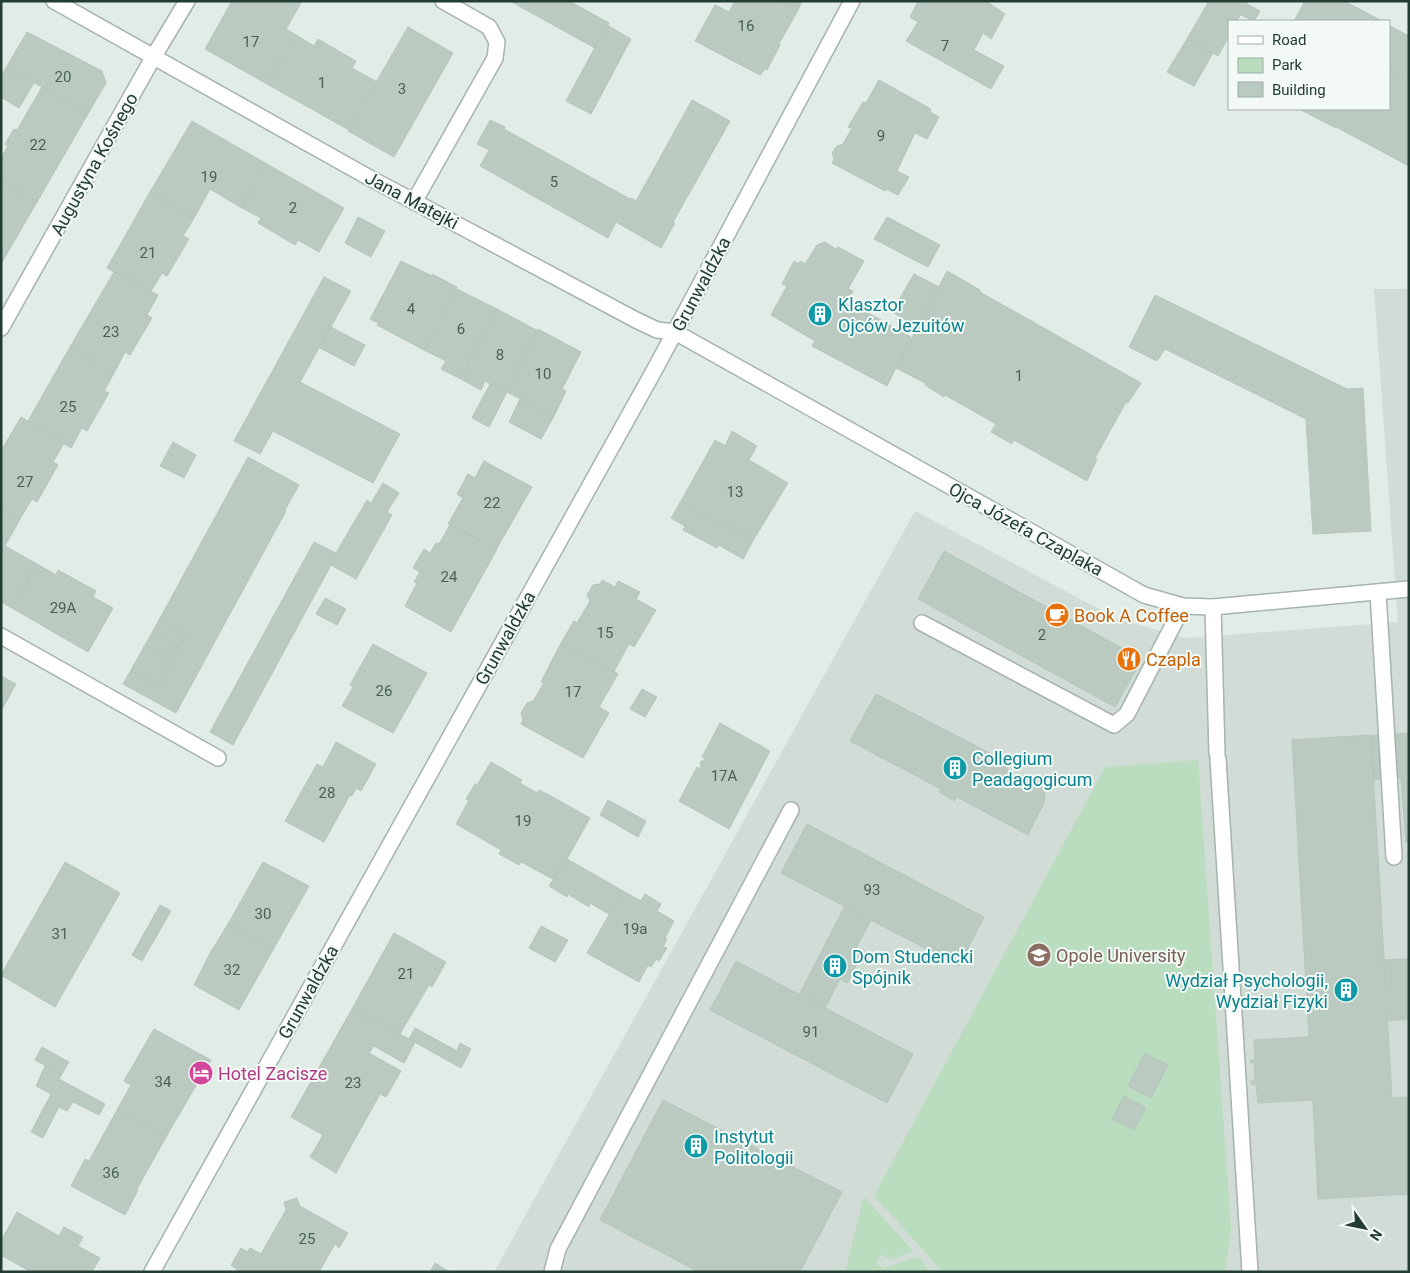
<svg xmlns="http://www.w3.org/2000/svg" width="1410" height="1273" viewBox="0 0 1410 1273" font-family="Roboto,sans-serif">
<rect width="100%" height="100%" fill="#e2ece6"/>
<path fill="#d0dcd5" d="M1374,289H1409V1272H494L915,511L1118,619L1186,638L1398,622Z"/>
<g fill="#bbddbf">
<path d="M1198,760L1231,1229L1225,1272H943L874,1196L1105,767Z"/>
<path d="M864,1197L913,1251L890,1260L881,1254L876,1264L885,1269L886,1267L919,1257L931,1272H845Z"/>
</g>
<g fill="#bacac1" stroke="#b4c6bc">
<path d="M232,1H302L286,29L296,35L267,84L205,49Z"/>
<path d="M510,1H569L609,23L595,48Z"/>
<path d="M735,1H782L798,10L779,44L780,45L767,70L765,69L760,75L695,41L715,5L729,12Z"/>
<path d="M782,1H802L798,10Z"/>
<path d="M918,1H986L1005,14L991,39L983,33L974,50L1004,66L991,89L906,41L918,22L910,17Z"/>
<path d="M1209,1H1248L1237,21H1229V36L1218,56L1187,39Z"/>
<path d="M1305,1H1344L1382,21H1294Z"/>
<path d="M1247,4L1260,11L1254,21L1241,15Z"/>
<path d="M607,25L631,39L591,114L566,101Z"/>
<path d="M1390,26L1409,36V79L1389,69V29Z"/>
<path d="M408,27L453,53L394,157L348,131Z"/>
<path d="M27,32L102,71L106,83L89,112L6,68Z"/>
<path d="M296,35L314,46L318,39L356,61L352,68L377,82L349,130L267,84Z"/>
<path d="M1187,39L1213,53L1194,86L1167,72Z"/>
<path d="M6,68L34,83L19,108L1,97V76Z"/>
<path d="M1389,69L1409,79V166L1336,127L1346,109H1389Z"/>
<path d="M879,80L931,109L930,112L939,117L927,139L915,133L897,171L909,177L898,195L886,189L885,191L832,163L834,159L832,153L837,146L843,144L852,128L848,127L863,102L866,103Z"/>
<path d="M42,87L89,112L37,202L1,181V158L8,146L5,144L14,129L17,130Z"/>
<path d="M692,100L730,121L673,222L675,223L661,248L616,222L608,238L480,166L489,150L477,144L490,120L505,127L504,129L630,199L631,198L636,201Z"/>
<path d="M1299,109H1346L1336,128Z"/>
<path d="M192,121L267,164L242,208L210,189L194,218L150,192Z"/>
<path d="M267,164L344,208L319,252L298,240L295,245L258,223L261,218L242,208Z"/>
<path d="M1,181L37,202L1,264Z"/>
<path d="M150,192L194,218L183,236L189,239L167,276L162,273L151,291L107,268Z"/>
<path d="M358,217L385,231L371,257L345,243Z"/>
<path d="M887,217L940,245L928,267L874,239Z"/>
<path d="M825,242L836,249L838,247L864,261L848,289L853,291L846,304L862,312L863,310L911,337L887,386L812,346L815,341L771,315L787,286L782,284L794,261L799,264L800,261L805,264L817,245Z"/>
<path d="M401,261L432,276V274L457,287L424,350L377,325L379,323L370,319Z"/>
<path d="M947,271L980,290V292L1141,383L1128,403L1126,402L1095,458L1097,459L1087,481L1014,440L1012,444L991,432L996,424L945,395L944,397L925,385V383L896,368Z"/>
<path d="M114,272L158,295L147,315L152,318L130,355L125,352L114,373L70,347Z"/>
<path d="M914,274L939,287L917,326L892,312Z"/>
<path d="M324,277L351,291L300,382L400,434L373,483L273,431L260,454L234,441Z"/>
<path d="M457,289L497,309L461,379L441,369L446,361L424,350Z"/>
<path d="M1155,295L1347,389L1363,388L1371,531L1313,534L1306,419L1165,349L1157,361L1129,347Z"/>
<path d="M497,309L538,331L507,392L485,381L481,390L461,379Z"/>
<path d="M331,327L365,345L354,366L320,348Z"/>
<path d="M538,329L581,352L562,389L566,391L554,416L507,392Z"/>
<path d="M70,347L114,373L104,391L109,393L87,431L82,428L71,448L28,421Z"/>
<path d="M490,384L507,392L489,427L472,418Z"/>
<path d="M520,399L554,416L541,439L509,422Z"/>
<path d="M21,417L64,443L53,462L58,465L37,502L32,499L20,519L1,508V451Z"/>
<path d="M732,431L757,446L749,460L788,483L754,539L730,526L727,530L695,511L696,509L681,501L715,440L725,446Z"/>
<path d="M173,442L196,455L184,478L160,466Z"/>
<path d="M248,457L299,485L285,510L286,511L176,713L123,684L131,670L158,686L186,635L159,620Z"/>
<path d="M484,461L532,487L497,548L448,524L463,498L457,494L468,474L475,478Z"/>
<path d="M383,483L399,493L387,512L392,515L356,579L331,565L336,553L367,500L371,503Z"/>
<path d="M681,501L696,509L695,511L727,530L730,526L754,539L743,559L719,545L717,548L683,530L685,526L671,518Z"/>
<path d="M1,508L20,519L5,546L37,564L12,608L1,602Z"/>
<path d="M450,525L497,549L451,632L405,606L417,583L414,582L420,572L413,568L424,549L430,553L436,543L439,544Z"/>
<path d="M314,542L336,553L331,565L233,745L210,732Z"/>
<path d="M944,551L1142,659L1115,707L918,599Z"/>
<path d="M37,564L56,575L58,570L96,591L93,597L113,608L88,652L12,608Z"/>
<path d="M602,580L615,587L618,581L640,592L636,599L656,610L634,647L629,644L614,671L618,674L561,643L574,621L577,623L590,601L587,595L593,585L600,584Z"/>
<path d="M325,598L346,609L337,625L316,614Z"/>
<path d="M159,620L186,635L179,648L152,633Z"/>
<path d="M152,633L179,648L172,661L145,645Z"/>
<path d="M561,643L618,674L599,707L609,713L583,758L521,724L523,720L521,713L527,703L533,701L544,683L541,682Z"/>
<path d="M373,644L427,673L393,733L342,706L353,687L350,685Z"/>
<path d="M145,645L172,661L158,686L131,670Z"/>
<path d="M1,676L16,684L1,711Z"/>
<path d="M642,689L657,697L645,717L630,709Z"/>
<path d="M876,694L1005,761L1010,778L1029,775L1039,780L1044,789L1045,801L1028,835L957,797L955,798V801L939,792L941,789L850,741Z"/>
<path d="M720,723L770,751L729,829L679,801L697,767L701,769L700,762L706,759L702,757Z"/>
<path d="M1409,733V842H1406L1401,778L1374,780L1371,736Z"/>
<path d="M1371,735L1392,1098L1409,1097V1194L1318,1199L1313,1100L1258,1103L1256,1084L1252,1085L1251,1081H1255L1254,1063H1251L1250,1060H1255L1254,1040L1309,1037L1292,740Z"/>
<path d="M336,742L376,764L361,791L356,788L352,796L350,795L324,842L285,821L317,764L323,767Z"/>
<path d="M491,762L522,780L520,783L537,793L539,790L551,796L590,818L567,859L553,879L521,862L519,865L499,854L501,850L456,824L469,800L466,799L475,784L477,785Z"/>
<path d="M608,800L646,821L638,837L600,815Z"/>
<path d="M807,824L984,917L959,966L781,873Z"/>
<path d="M567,859L623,891L609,914L590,903L589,907L568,894L567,897L549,886Z"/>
<path d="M65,862L120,893L55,1007L1,975Z"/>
<path d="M263,862L309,886L274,948L228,924Z"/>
<path d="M623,891L641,901L645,894L661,904L657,911L674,921L665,938L667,939L663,947L667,948L659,961L656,959L651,967L648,965L639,982L587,953Z"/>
<path d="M160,905L171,911L142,961L132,955Z"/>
<path d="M845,906L871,920L856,948L863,952L847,983L840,979L825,1008L799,995Z"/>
<path d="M228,924L274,948L239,1010L194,985L209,955Z"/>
<path d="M541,926L568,940L555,962L529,948Z"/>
<path d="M394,933L446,962L432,987L429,985L400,1034L352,1009Z"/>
<path d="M1409,959V1019L1387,1021L1384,960Z"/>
<path d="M736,961L913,1054L887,1103L710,1010Z"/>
<path d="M352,1009L415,1042L404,1063L374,1046L369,1053L401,1071L386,1097L380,1094L336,1173L310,1157L323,1135L291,1117Z"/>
<path d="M415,1028L457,1051L460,1043L471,1049L461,1068L409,1039Z"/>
<path d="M154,1029L211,1060L166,1137L117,1110L131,1085L124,1081Z"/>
<path d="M42,1047L69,1062L62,1074L35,1060Z"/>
<path d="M1145,1053L1168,1065L1151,1098L1128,1086Z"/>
<path d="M45,1066L62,1074L59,1079L105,1104L99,1115L73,1102L67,1111L59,1107L43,1138L31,1132L51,1094L36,1086Z"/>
<path d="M1124,1096L1146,1108L1134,1130L1112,1119Z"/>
<path d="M663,1100L842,1192L800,1272H699L600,1220Z"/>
<path d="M117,1110L166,1137L137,1189L138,1190L125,1215L71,1186L85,1159L89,1161Z"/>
<path d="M297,1198L300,1206L348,1233L339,1248L335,1244L319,1272H237L238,1270L231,1265L241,1248L247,1252L250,1248L261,1254L286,1210L284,1202Z"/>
<path d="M17,1212L59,1236L64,1227L83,1237L78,1246L100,1258L92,1272H31L1,1255V1241Z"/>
<path d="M435,1263L450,1272H430Z"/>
</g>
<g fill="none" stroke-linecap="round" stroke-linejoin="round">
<defs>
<g id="minor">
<path d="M54,1L368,177L636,320L657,330L675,332L1144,595L1183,606L1213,607L1409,589"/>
<path d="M414,202L495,58L497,42L489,27L443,1"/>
<path d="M1,328L154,56L187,1"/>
<path d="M1378,592L1394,857"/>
<path d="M1213,607L1217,753"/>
<path d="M922,623L1114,725L1127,714L1183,606"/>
<path d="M1,636L218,758"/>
<path d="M1218,759L1250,1272"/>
<path d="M152,1272L655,369L852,1"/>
<path d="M552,1272L558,1249L791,810"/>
</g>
</defs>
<use href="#minor" stroke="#a5b4ac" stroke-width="18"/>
<use href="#minor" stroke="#fff" stroke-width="15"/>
</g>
<defs>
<symbol id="building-disc" viewBox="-11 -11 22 22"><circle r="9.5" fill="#0f9aa8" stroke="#f3f9f5"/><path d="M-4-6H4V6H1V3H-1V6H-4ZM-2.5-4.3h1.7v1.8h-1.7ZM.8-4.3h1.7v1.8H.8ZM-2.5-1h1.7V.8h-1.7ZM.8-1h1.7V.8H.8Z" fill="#fff"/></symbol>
<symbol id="cafe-disc" viewBox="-11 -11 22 22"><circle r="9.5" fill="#e8710a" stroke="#f3f9f5"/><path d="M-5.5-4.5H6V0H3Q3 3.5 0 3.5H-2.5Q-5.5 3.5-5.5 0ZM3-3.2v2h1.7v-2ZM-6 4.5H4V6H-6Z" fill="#fff"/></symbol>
<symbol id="restaurant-disc" viewBox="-11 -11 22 22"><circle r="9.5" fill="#e8710a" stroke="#f3f9f5"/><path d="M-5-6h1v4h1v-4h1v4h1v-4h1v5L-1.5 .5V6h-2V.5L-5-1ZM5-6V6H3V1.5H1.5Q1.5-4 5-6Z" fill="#fff"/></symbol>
<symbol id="university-disc" viewBox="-11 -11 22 22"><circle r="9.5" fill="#8d6e63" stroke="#f3f9f5"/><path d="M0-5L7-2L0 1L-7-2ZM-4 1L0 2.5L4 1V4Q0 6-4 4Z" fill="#fff"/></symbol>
<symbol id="hotel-disc" viewBox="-11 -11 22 22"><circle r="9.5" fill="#d1479c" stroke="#f3f9f5"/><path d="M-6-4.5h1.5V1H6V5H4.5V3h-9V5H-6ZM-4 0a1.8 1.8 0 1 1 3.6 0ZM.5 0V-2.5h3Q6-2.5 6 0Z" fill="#fff"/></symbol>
</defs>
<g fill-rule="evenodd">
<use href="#building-disc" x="806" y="300" width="28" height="28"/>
<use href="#cafe-disc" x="1043" y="601" width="28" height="28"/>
<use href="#restaurant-disc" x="1115" y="645" width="28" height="28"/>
<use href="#building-disc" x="941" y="754" width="28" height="28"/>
<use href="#university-disc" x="1025" y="941" width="28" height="28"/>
<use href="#building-disc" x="821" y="952" width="28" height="28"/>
<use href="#building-disc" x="1332" y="976" width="28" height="28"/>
<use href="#hotel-disc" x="187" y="1059" width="28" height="28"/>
<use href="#building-disc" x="682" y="1132" width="28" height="28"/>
</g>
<g text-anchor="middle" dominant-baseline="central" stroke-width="4" stroke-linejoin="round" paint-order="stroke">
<g font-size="15" fill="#486056">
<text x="746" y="26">16</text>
<text x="251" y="42">17</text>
<text x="945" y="46">7</text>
<text x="63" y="77">20</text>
<text x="322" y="83">1</text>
<text x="402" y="89">3</text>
<text x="881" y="136">9</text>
<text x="38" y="145">22</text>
<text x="209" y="177">19</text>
<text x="554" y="182">5</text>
<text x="293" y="208">2</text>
<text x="148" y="253">21</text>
<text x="411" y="309">4</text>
<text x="461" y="329">6</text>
<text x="111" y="332">23</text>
<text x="500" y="355">8</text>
<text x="543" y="374">10</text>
<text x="1019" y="376">1</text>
<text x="68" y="407">25</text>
<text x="25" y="482">27</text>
<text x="735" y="492">13</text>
<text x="492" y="503">22</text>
<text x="449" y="577">24</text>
<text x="63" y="608">29A</text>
<text x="605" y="633">15</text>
<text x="1042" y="635">2</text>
<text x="384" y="691">26</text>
<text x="573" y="692">17</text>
<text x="724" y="776">17A</text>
<text x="327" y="793">28</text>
<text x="523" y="821">19</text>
<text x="872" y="890">93</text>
<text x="263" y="914">30</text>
<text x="635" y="929">19a</text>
<text x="60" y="934">31</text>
<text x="232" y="970">32</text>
<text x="406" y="974">21</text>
<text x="811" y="1032">91</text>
<text x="163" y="1082">34</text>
<text x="353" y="1083">23</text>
<text x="111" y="1173">36</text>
<text x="307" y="1239">25</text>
</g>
<g font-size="18" fill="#223d32" stroke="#f3f9f5">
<text transform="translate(94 164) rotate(-61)">Augustyna Kośnego</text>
<text transform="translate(412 200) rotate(28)">Jana Matejki</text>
<text transform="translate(701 284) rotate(-62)">Grunwaldzka</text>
<text transform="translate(1026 529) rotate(29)">Ojca Józefa Czaplaka</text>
<text transform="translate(505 638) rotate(-61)">Grunwaldzka</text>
<text transform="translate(308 992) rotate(-61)">Grunwaldzka</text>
</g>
<g font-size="18" fill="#0d838f" stroke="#f3f9f5" text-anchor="start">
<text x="838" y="304">Klasztor<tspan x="838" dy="21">Ojców Jezuitów</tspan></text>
<text x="972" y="758">Collegium<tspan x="972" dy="21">Peadagogicum</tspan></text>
<text x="852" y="956">Dom Studencki<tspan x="852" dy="21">Spójnik</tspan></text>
<text x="1328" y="980" text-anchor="end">Wydział Psychologii,<tspan x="1328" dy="21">Wydział Fizyki</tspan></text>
<text x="714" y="1136">Instytut<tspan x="714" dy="21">Politologii</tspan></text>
</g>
<g font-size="18" fill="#c56008" stroke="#f3f9f5" text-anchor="start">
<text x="1074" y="615">Book A Coffee</text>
<text x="1146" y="659">Czapla</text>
</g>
<g font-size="18" fill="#785e54" stroke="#f3f9f5" text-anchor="start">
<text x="1056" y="955">Opole University</text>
</g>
<g font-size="18" fill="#b23c85" stroke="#f3f9f5" text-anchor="start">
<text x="218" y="1073">Hotel Zacisze</text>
</g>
</g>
<rect width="1410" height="1273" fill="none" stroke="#223d32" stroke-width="5"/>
<rect x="1228" y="20" width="162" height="90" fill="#f3f9f5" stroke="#9faea7"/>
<rect x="1238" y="36" width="25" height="8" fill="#ffffff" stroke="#9faea7"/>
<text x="1272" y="45" font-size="15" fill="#223d32">Road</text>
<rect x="1238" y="58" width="25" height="15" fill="#bbddbf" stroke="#9faea7"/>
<text x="1272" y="70" font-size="15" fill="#223d32">Park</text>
<rect x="1238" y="82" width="25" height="15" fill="#bacac1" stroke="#9faea7"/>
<text x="1272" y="95" font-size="15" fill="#223d32">Building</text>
<g transform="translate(1365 1228) rotate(123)" stroke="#f3f9f5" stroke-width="4" paint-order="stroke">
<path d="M0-4L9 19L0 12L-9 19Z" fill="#223d32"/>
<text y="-8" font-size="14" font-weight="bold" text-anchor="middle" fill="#223d32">N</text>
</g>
</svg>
